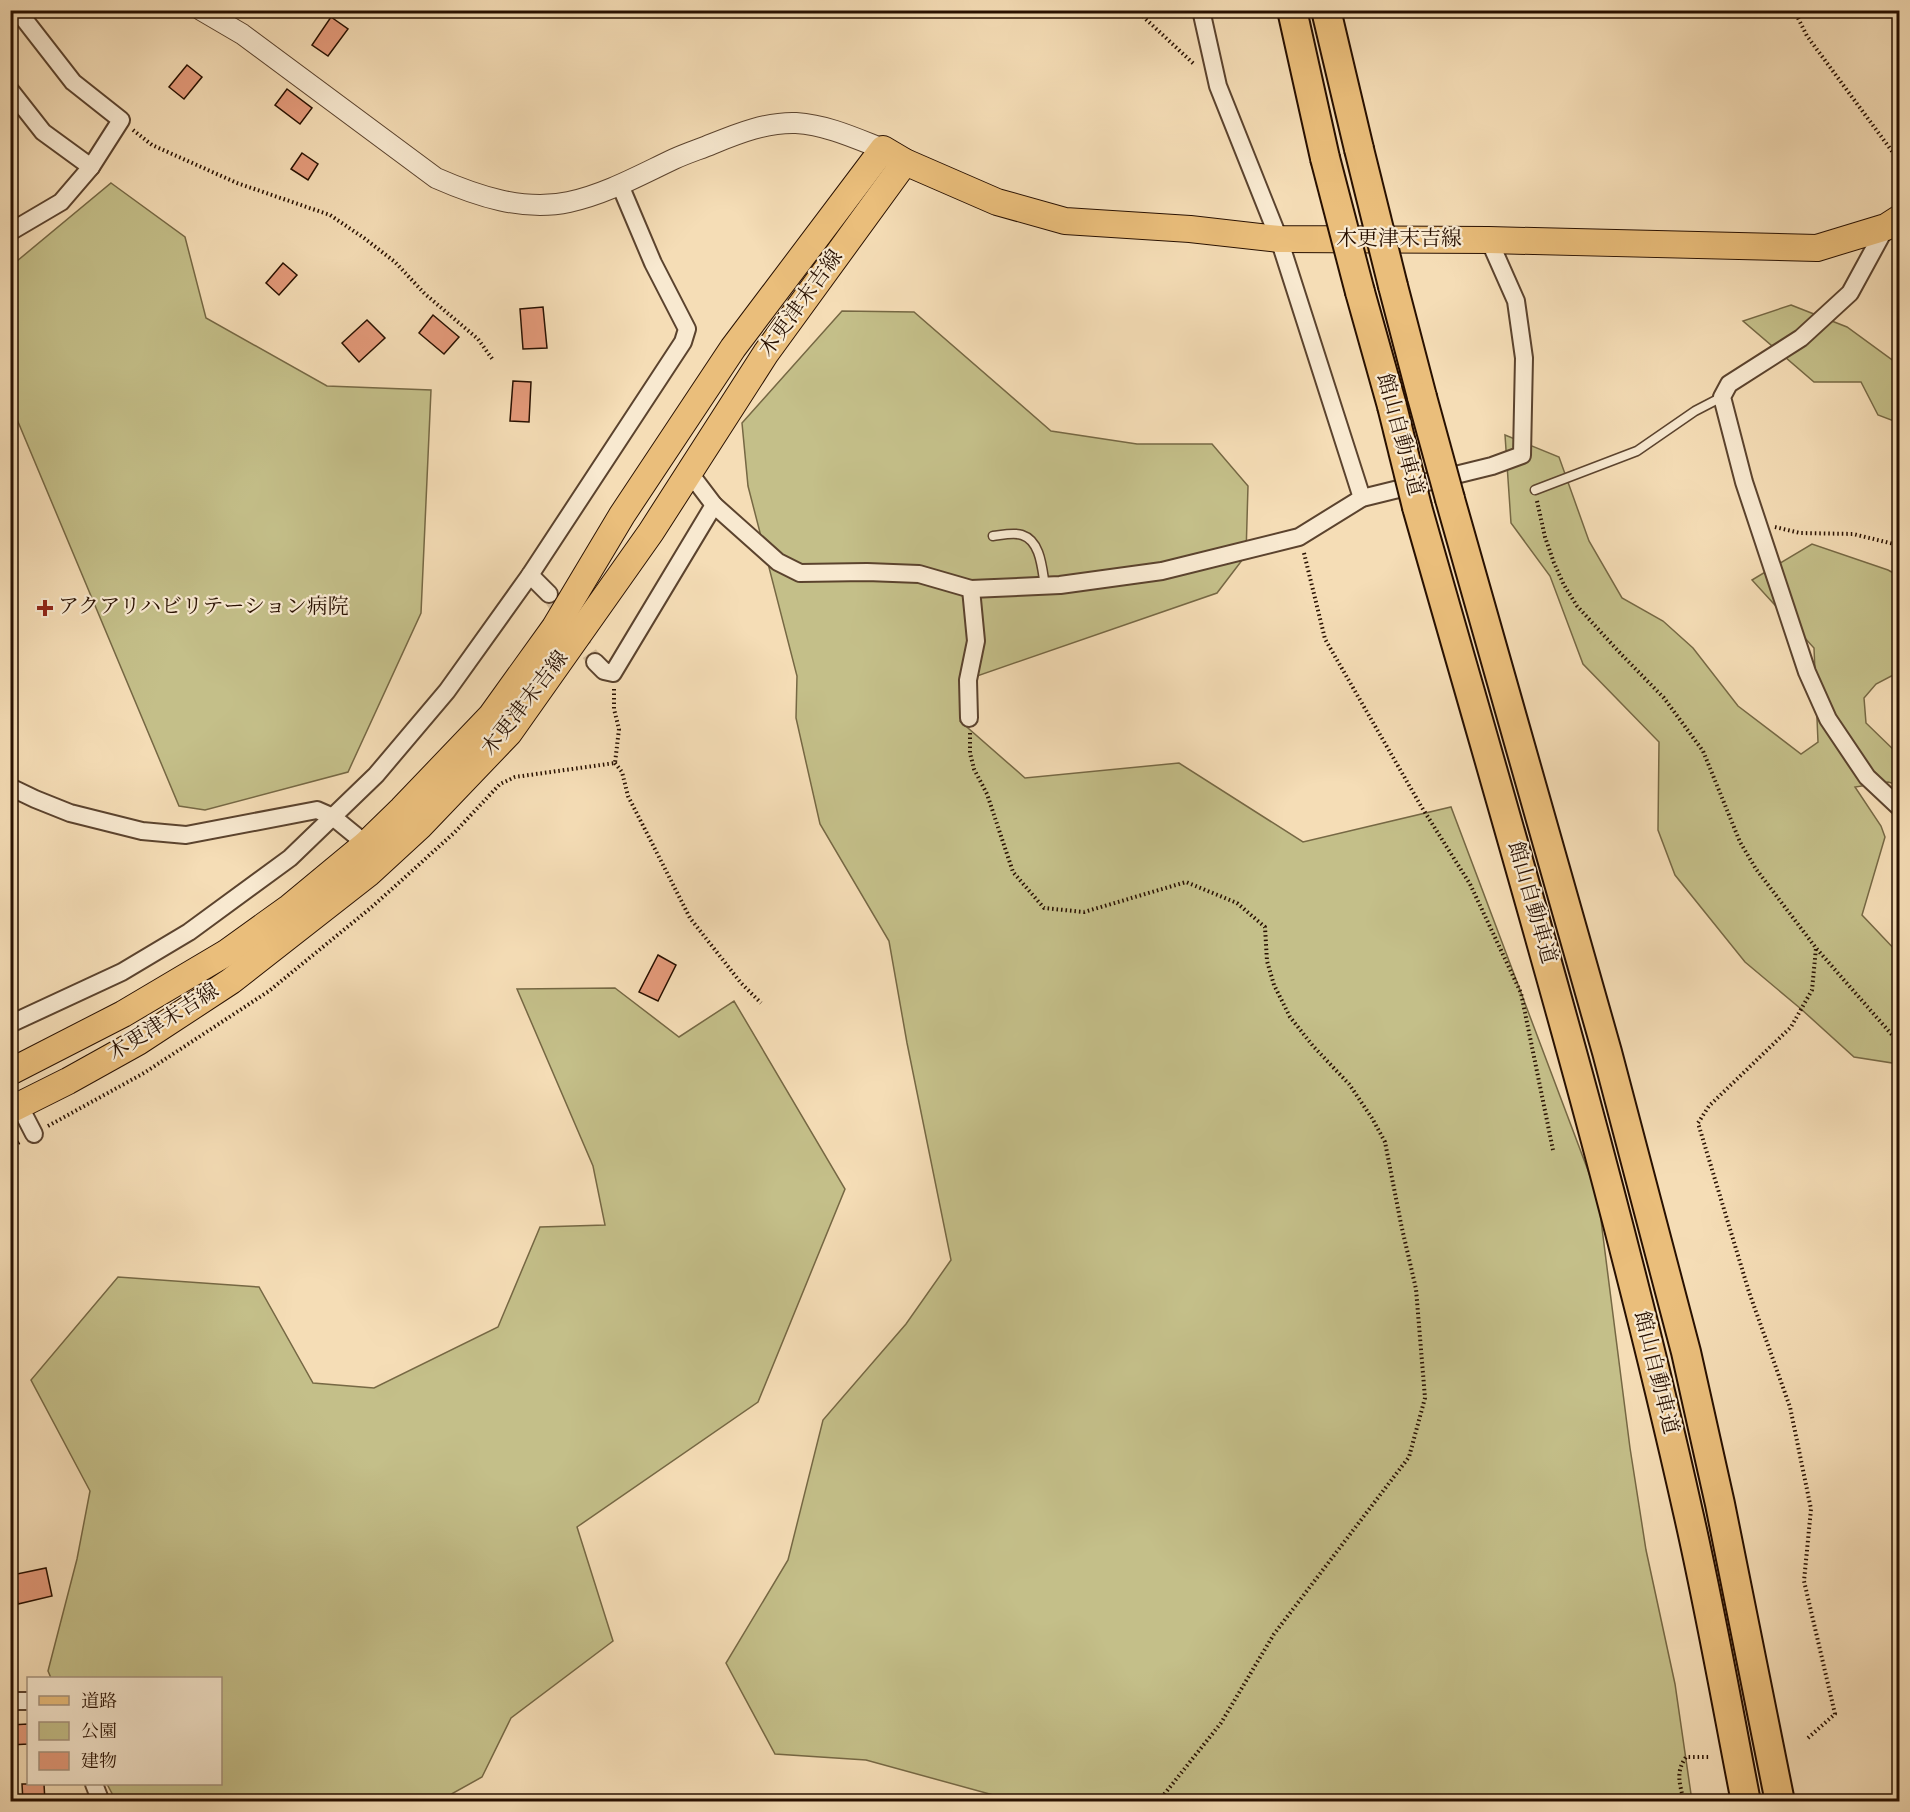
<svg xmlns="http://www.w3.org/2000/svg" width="1910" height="1812" viewBox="0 0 1910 1812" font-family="'Sorts Mill Goudy','Noto Serif JP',serif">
<rect width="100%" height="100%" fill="#f5ddb6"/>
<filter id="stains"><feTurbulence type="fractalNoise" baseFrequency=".00333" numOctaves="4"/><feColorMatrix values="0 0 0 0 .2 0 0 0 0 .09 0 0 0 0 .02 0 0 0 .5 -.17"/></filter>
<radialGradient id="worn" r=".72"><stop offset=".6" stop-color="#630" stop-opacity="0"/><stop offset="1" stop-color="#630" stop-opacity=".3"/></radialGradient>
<g fill="#c4bf89" stroke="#766844" stroke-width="1.5">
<path d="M111,183L185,237L206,318L327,386L431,390L421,613L348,772L205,810L179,806L11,405V266Z"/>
<path d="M1791,305L1847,327L1899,365V423L1878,415L1861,382H1814L1743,321Z"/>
<path d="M842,311L914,312L1051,431L1137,444H1212L1248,486L1246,555L1217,593L974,677L960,721L1025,778L1179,763L1303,842L1451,807L1598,1197L1630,1448L1646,1550L1675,1684L1692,1801H1015L866,1760L775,1754L726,1663L788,1560L823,1420L906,1324L951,1260L907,1043L889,941L820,824L796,718L797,676L748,486L742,423Z"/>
<path d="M1505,435L1559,457L1589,541L1622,598L1663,621L1693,648L1738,706L1801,754L1818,742L1814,648L1752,580L1812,544L1888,570L1899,576V672L1876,684L1864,698L1866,723L1899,755V785L1888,782L1855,787L1881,826L1885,837L1862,915L1899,954V1064L1854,1057L1801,1009L1745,962L1675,875L1658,830L1659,742L1583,664L1550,576L1511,523Z"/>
<path d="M615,988L679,1037L734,1001L845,1189L758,1402L577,1527L613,1641L511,1718L482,1777L439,1801H116L107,1784H220V1678H51L48,1671L77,1559L90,1491L31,1380L118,1277L259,1287L313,1383L374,1388L498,1327L540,1227L605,1225L593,1166L517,989Z"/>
</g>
<g fill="#e49a7a" stroke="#281000" stroke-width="1.5">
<path d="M331,17L348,29L328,56L312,45Z"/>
<path d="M187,65L202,77L184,99L169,87Z"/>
<path d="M287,89L312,108L300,124L275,105Z"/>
<path d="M302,153L318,164L308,180L291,169Z"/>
<path d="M283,263L297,275L279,295L266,283Z"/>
<path d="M543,307L547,348L523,349L520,309Z"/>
<path d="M433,315L459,337L444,354L419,333Z"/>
<path d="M367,320L385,338L359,362L342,343Z"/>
<path d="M513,381L531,382L529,422L510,421Z"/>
<path d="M658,955L676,965L658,1001L639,992Z"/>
<path d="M46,1568L52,1596L18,1604L12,1575Z"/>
<path d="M28,1724V1744L10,1745V1725Z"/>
<path d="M22,1784H44L45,1802H23Z"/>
</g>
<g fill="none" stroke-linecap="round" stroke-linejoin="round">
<path stroke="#d6be9b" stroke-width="16" stroke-dasharray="16 8" stroke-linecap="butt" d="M549,594L595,662"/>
<defs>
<g id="service">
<path d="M1535,490L1637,451L1695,411L1722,397"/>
<path d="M993,536C1002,535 1014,532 1022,535C1041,541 1042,569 1045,586"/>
</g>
<g id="minor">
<path d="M1201,10L1218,86L1279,239L1362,498"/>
<path d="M10,90L43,132L91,167"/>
<path d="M1886,227L1850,293L1801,338L1729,384L1722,397L1744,482L1807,672L1828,719L1867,777L1900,808"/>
<path d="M10,232L61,202L91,167L121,120L73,82L17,10"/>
<path d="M689,472L714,505"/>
<path d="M530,575L549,594"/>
<path d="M595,662L604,671L613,673L714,505L778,562L800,573L867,572L919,574L971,589L1060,585L1162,571L1299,537L1362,498L1492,466L1522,455L1524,358L1516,301L1489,240"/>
<path d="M969,718L968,680L976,641L971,589"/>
<path d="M10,787L35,799L70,813L142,831L186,835L317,810L333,817L366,844"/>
<path d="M10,1024L122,972L189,932L290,858L376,775L447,691L530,575L683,342L687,329L653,263L620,185"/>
<path d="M19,1105L34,1134"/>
<path d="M10,1701H28"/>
<path d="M94,1784L101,1802"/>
</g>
<path id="tertiary" d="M201,10L242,34L436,178C477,196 524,212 569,202C606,194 640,175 674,159C687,153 700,149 712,144C739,133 767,122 796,123C827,125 855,138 883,149"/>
<g id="primary">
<path d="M10,1072L123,1014L226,953L290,907L366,844L402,809L491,716L555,627L622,515L733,348L883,149L905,162L997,202L1065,221L1190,229L1279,239L1489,240L1817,248L1886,227L1900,218"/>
<path d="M10,1110L68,1081L138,1042L231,981L369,873L419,827L509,733L651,532L766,353L905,162"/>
</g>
<g id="motorway">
<path d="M1292,10L1325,158"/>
<path d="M1326,10L1359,149"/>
<path d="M1393,286L1422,397"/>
<path d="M1360,292L1392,406"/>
<path d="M1450,499L1607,1052L1686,1352L1720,1504L1780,1802"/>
<path d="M1417,507C1512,841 1612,1173 1688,1512C1710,1608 1727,1705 1746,1802"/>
</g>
</defs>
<use href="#service" stroke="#5b432e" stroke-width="11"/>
<use href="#minor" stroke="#5b432e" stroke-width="20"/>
<use href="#tertiary" stroke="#5b432e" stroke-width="22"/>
<use href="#primary" stroke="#281000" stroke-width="28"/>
<use href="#motorway" stroke="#281000" stroke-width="32"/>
<g stroke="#281000" stroke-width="4" stroke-dasharray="1.5 3" stroke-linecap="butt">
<path d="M1136,10L1195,65"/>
<path d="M1794,10L1807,36L1900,162"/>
<path d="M133,130L152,145L237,183L330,215L364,238L395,262L425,294L478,339L493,360"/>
<path d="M1537,501L1545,537L1554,563L1564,585L1577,606L1620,653L1664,698L1703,751L1740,842L1756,869L1816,948L1900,1044"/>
<path d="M1775,527L1800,533L1853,534L1894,544L1900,539"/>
<path d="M1304,553L1325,639L1421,806L1470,884L1521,993L1553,1150"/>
<path d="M970,733V753L974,769L987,794L1013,872L1044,908L1084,912L1186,882L1237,903L1265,927L1267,961L1274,985L1290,1017L1313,1046L1349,1084L1372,1118L1385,1142L1401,1224L1416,1289L1425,1398L1409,1457L1274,1634L1221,1723L1158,1802"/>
<path d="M615,763L622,772L628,796L690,918L741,983L761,1003"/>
<path d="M48,1126L144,1073L269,991L373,906L454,833L500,784L515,777L615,763L619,729L614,709V688"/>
<path d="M10,1147L20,1142"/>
<path d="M1808,1738L1835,1714L1804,1581L1811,1509L1790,1407L1749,1292L1698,1123L1709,1106L1791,1027L1812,990L1816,948"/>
<path d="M1684,1802C1680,1784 1675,1773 1686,1757H1711"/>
</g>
<use href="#service" stroke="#f8e9d0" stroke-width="8"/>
<use href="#minor" stroke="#f8e9d0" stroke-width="16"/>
<use href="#tertiary" stroke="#f8e9d0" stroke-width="20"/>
<use href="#primary" stroke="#eabe7b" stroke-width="26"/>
<use href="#motorway" stroke="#eabe7b" stroke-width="28"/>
<defs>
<g id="motorway-bridge">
<path d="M1359,149L1393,286"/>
<path d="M1325,158L1360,292"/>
<path d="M1422,397L1450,499"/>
<path d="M1392,406L1417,507"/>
</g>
</defs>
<use href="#motorway-bridge" stroke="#281000" stroke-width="32" stroke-linecap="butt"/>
<use href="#motorway-bridge" stroke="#eabe7b" stroke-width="28"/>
</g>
<path fill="#8f2418" stroke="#f8e9d0" stroke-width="2" d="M42 599h6v6h6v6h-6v6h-6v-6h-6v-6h6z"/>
<g text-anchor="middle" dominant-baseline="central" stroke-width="4.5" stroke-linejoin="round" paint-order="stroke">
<g font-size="21" fill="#281000" stroke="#f8e9d0">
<text x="1399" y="240">木更津末吉線</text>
<text transform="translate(802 304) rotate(-54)">木更津末吉線</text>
<text transform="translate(1399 435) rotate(75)">館山自動車道</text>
<text transform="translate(526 704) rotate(-52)">木更津末吉線</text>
<text transform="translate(1531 903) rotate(74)">館山自動車道</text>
<text transform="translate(164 1023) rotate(-32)">木更津末吉線</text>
<text transform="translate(1655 1373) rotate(76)">館山自動車道</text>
</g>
<g font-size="21" fill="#281000" stroke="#f8e9d0" text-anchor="start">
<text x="58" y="608">アクアリハビリテーション病院</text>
</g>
</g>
<rect width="1910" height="1812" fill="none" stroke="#f5ddb6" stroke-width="36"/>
<rect x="12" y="12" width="1886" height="1788" fill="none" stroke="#281000" stroke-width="3"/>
<rect x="18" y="18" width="1874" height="1776" fill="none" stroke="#281000" stroke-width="1.5"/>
<rect x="27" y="1677" width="195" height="108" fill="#f8e9d0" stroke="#a5927d" stroke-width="1.5"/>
<rect x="39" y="1696" width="30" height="9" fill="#eabe7b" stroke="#a5927d" stroke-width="1.5"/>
<text x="81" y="1707" font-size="18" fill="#281000">道路</text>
<rect x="39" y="1722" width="30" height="18" fill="#c4bf89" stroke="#a5927d" stroke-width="1.5"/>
<text x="81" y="1737" font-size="18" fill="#281000">公園</text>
<rect x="39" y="1752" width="30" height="18" fill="#e49a7a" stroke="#a5927d" stroke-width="1.5"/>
<text x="81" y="1767" font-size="18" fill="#281000">建物</text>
<rect width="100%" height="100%" filter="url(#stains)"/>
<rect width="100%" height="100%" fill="url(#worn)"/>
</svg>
